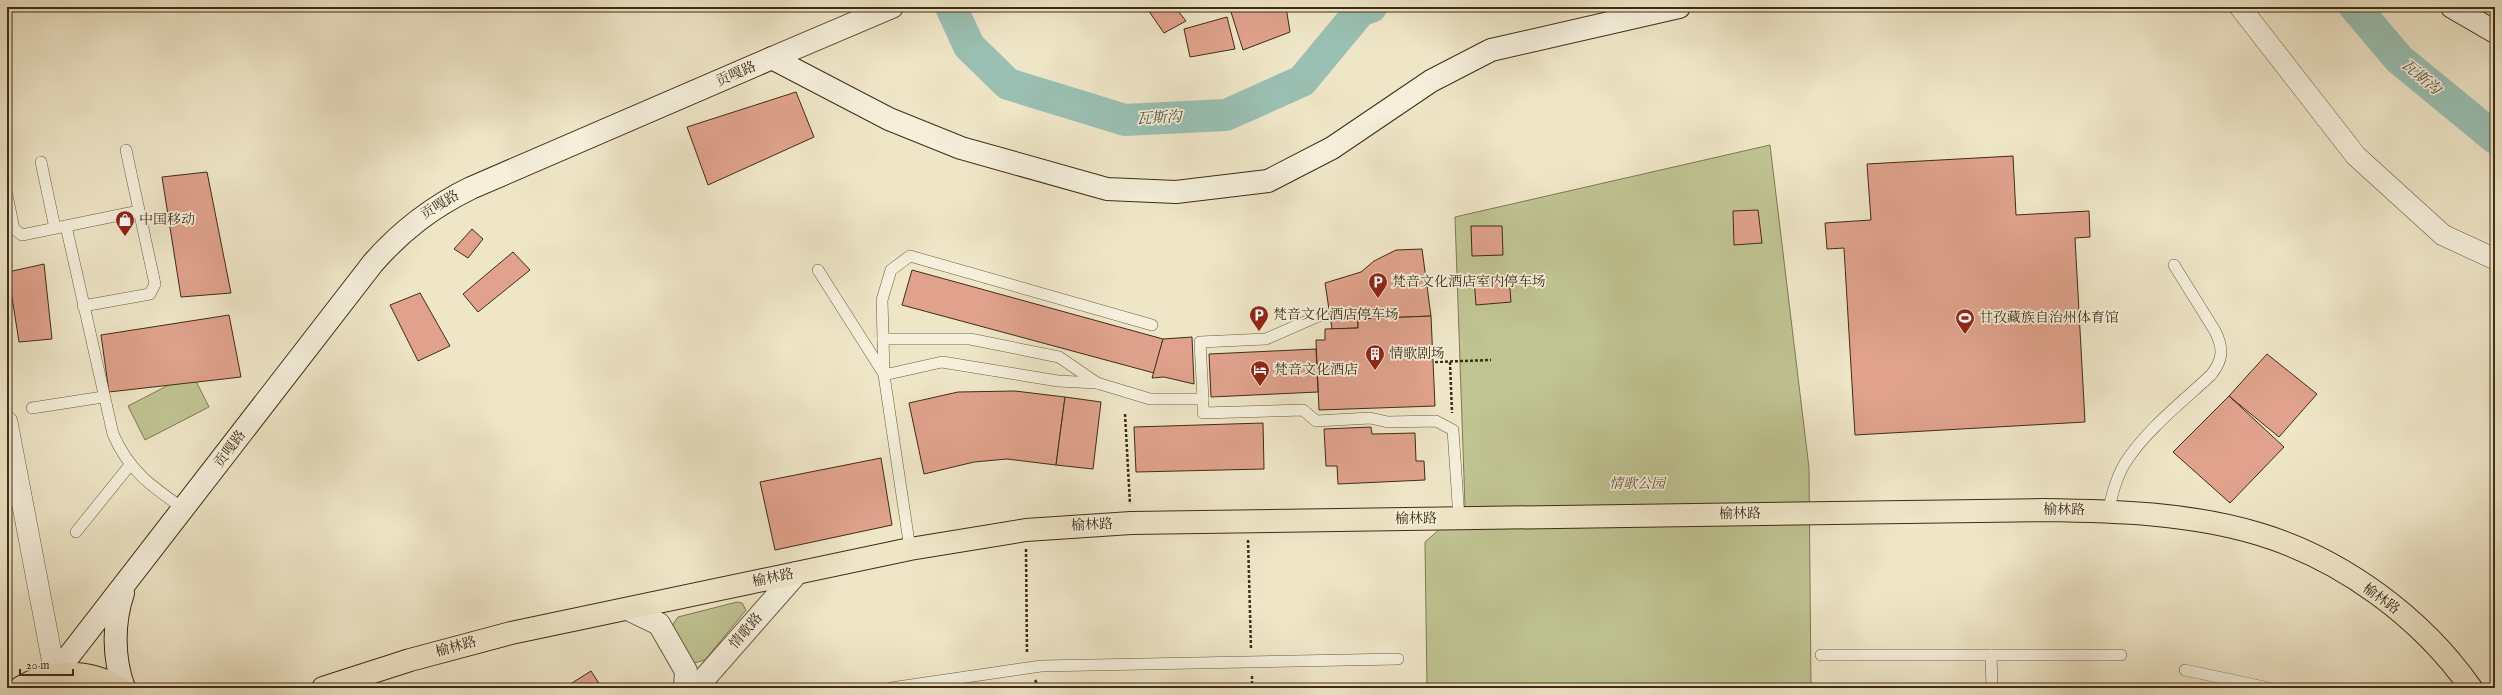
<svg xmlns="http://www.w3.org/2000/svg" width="2502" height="695" viewBox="0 0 2502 695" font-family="'IM FELL English','Noto Serif SC',serif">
<rect width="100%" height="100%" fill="#efe6c8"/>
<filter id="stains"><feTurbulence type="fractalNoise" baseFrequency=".005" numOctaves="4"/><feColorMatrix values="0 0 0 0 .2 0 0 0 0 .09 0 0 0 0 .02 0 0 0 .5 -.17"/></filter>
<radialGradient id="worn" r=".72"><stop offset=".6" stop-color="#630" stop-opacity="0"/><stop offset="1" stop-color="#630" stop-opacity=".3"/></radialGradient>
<g fill="#c0c392" stroke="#807853">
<path d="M1770,145L1809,468L1811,688H1427L1425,542L1465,507L1455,217Z"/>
<path d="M192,373L209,407L145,440L128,406Z"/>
<path d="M737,602L742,603L746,610L705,660L694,663L674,632L673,624L678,617Z"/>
</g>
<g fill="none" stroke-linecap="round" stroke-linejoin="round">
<g stroke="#9ac0b3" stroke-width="32">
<path d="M951,7L969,46L1008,84L1125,120L1226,115L1302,81L1360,11L1371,7"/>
<path d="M2355,7L2399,59L2495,138"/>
</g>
</g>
<g fill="#e0a28d" stroke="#3f2c14">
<path d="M1146,7H1175L1186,21L1164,33Z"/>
<path d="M1244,7H1286L1290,32L1243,50L1231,12Z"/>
<path d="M1227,17L1235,49L1190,57L1184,29Z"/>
<path d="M796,92L814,137L708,185L687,127Z"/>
<path d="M2013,156L2016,215L2089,211L2090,237L2075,238L2085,422L1855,435L1844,248L1827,249L1825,223L1871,220L1867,164Z"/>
<path d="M207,172L231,293L181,297L162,177Z"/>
<path d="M1758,210L1762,243L1734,245L1733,211Z"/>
<path d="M1471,226H1502L1503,255L1472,256Z"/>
<path d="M472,229L483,239L468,258L454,249Z"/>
<path d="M1422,249L1431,316L1358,319V328L1332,329L1325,283L1361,272L1374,261L1396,250Z"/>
<path d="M513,252L530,270L478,312L463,294Z"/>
<path d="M44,264L52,339L19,342L8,272Z"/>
<path d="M912,270L1163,339L1154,373L902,305Z"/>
<path d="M1509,276L1511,302L1476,305L1474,279Z"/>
<path d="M420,293L450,346L418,361L390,305Z"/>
<path d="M229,315L241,377L109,392L101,335Z"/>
<path d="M1431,316L1435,406L1319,410L1316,340H1325V329L1358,328V319Z"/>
<path d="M1192,337L1194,384L1164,377L1152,378L1163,339Z"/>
<path d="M1316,349L1318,392L1211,397L1209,354Z"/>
<path d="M2267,354L2317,394L2279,437L2229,396Z"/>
<path d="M1015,391L1065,397L1056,465L1007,459L974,462L924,474L909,403L958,392Z"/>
<path d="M2229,396L2284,447L2230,503L2173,452Z"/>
<path d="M1065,397L1101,402L1093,469L1056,465Z"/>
<path d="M1263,423L1264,469L1136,472L1134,427Z"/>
<path d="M1371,427L1372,434L1415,433L1416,461H1424L1425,480L1338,484L1337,466H1326L1324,429Z"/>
<path d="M881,458L892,525L775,550L760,482Z"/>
<path d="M591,671L602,688H564Z"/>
</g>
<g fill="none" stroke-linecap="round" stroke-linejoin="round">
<defs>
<g id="service">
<path d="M41,162L55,228"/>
<path d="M7,195L14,229L22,235L139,211"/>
<path d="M66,226L113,434C129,471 151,486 184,509"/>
<path d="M818,270L884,374"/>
<path d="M83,306L150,294L155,284L126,150"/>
<path d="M883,339H970L1059,357L1097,383"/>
<path d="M884,375L882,300L891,270L910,256L1152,325"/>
<path d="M1203,399L1200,342L1266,339L1323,314"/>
<path d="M32,408L103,397"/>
<path d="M2108,512C2112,495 2116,478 2125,463C2147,429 2181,403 2211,375C2223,360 2224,349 2215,331L2174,265"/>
<path d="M76,532L130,465"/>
<path d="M910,549L884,375L942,362L1058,381L1097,383L1150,399H1203V413L1303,410L1316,421L1370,418L1388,422L1436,421L1453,430L1459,518"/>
<path d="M1821,655H2121"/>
<path d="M1991,655L1992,688"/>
<path d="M2185,670L2269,688"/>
<path d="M891,688L1041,666L1398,659"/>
</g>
<g id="minor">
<path d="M2240,7L2356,156L2443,235L2495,259"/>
<path d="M7,422L55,674"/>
</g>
<g id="tertiary">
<path d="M772,58L892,7"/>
<path d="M628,609L659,624L686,671L685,688"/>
<path d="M696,688L797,573"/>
</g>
<g id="secondary">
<path d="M2452,7L2495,32"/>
<path d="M123,593C113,623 113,658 124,688"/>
<path d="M55,674L373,263C402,230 432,207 471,188L772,58L889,119L961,148L1107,189L1176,192L1268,181L1332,148L1431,81L1491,50L1679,7"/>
</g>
<g id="primary">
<path d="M20,688C50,669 89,669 119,688"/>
<path d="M323,688L410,660L511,633L910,549L1026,530L1131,523L2043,510C2115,511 2190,513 2259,534C2342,559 2421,617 2471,688"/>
</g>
</defs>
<use href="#service" stroke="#6b5a41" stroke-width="12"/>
<use href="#minor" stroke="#6b5a41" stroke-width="22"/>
<use href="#tertiary" stroke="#6b5a41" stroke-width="24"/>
<use href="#secondary" stroke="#3f2c14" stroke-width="24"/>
<use href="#primary" stroke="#3f2c14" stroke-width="24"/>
<g stroke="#3f2c14" stroke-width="2.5" stroke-dasharray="3 2" stroke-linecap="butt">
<path d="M1435,362L1491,360"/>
<path d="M1450,362L1452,413"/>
<path d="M1125,414L1130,504"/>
<path d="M1248,540L1251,649"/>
<path d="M1026,549L1027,654"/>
<path d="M1252,676V688"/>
<path d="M1035,680L1040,688"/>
</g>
<use href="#service" stroke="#f5efdb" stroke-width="11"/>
<use href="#minor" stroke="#f5efdb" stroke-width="21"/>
<use href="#tertiary" stroke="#f5efdb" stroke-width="22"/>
<use href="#secondary" stroke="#f5efdb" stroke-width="22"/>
<use href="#primary" stroke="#efe6c8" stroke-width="22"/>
</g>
<defs>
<symbol id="shop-pin" viewBox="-11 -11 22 30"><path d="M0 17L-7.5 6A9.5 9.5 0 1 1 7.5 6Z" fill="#8f2418" stroke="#f5efdb"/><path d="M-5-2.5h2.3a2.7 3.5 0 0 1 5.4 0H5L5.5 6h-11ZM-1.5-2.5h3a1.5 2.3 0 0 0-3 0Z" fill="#fff"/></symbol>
<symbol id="parking-pin" viewBox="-11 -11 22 30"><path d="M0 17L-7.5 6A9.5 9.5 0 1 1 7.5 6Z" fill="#8f2418" stroke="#f5efdb"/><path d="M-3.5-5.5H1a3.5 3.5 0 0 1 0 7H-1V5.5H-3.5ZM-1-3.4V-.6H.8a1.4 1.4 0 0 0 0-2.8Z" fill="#fff"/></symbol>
<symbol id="stadium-pin" viewBox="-11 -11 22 30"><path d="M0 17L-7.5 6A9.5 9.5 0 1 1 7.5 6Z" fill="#8f2418" stroke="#f5efdb"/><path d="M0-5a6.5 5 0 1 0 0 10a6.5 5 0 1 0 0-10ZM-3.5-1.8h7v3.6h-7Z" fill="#fff"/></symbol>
<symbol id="building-pin" viewBox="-11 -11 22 30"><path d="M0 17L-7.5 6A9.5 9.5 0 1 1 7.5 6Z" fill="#8f2418" stroke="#f5efdb"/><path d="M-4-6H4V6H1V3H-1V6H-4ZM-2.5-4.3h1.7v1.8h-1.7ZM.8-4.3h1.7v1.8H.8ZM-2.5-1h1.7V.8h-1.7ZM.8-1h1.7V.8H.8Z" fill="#fff"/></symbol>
<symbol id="hotel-pin" viewBox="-11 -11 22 30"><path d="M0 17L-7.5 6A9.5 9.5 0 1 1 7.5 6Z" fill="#8f2418" stroke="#f5efdb"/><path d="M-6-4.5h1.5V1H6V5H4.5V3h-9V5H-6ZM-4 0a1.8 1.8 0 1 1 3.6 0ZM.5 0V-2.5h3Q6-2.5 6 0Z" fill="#fff"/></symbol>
</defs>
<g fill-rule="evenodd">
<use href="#shop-pin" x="114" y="209" width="22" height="30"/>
<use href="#parking-pin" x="1367" y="271" width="22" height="30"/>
<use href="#parking-pin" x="1248" y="304" width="22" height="30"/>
<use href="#stadium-pin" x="1954" y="307" width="22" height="30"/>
<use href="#building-pin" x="1364" y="343" width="22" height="30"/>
<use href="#hotel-pin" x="1249" y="359" width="22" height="30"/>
</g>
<g text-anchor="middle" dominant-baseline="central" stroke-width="3.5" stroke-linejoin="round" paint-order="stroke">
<g font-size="14" fill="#3f2c14" stroke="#f5efdb">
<text transform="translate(736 74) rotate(-23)">贡嘎路</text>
<text transform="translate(440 205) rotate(-31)">贡嘎路</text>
<text transform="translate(230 449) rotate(-53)">贡嘎路</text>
<text transform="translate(2064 510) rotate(1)">榆林路</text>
<text transform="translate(1740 514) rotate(-1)">榆林路</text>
<text transform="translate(1416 519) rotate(-1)">榆林路</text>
<text transform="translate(1092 525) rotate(-3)">榆林路</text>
<text transform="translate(773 578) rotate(-12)">榆林路</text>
<text transform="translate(2381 599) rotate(36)">榆林路</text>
<text transform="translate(746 631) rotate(-49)">情歌路</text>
<text transform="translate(456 647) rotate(-15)">榆林路</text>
</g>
<g font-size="14" fill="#3f2c14" stroke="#f5efdb" text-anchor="start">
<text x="139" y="220">中国移动</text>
<text x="1392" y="282">梵音文化酒店室内停车场</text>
<text x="1273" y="315">梵音文化酒店停车场</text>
<text x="1979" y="318">甘孜藏族自治州体育馆</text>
<text x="1389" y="354">情歌剧场</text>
<text x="1274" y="370">梵音文化酒店</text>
</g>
<g font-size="14" font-style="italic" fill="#5f5234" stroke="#f5efdb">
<text x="1637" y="484">情歌公园</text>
</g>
<g font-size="15" font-style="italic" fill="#56513c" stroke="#f5efdb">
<text transform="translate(2421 77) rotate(40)">瓦斯沟</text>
<text transform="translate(1159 118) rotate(-3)">瓦斯沟</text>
</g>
</g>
<rect width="2502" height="695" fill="none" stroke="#efe6c8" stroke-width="24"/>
<rect x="8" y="8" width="2486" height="679" fill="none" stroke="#3f2c14" stroke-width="2"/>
<rect x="12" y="12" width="2478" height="671" fill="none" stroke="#3f2c14"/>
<path d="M20 669v6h53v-6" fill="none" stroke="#3f2c14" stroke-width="2"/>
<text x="26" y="669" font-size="12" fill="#3f2c14" stroke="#f5efdb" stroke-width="3" paint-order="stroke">20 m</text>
<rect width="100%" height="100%" filter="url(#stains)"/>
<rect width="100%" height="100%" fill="url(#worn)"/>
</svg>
